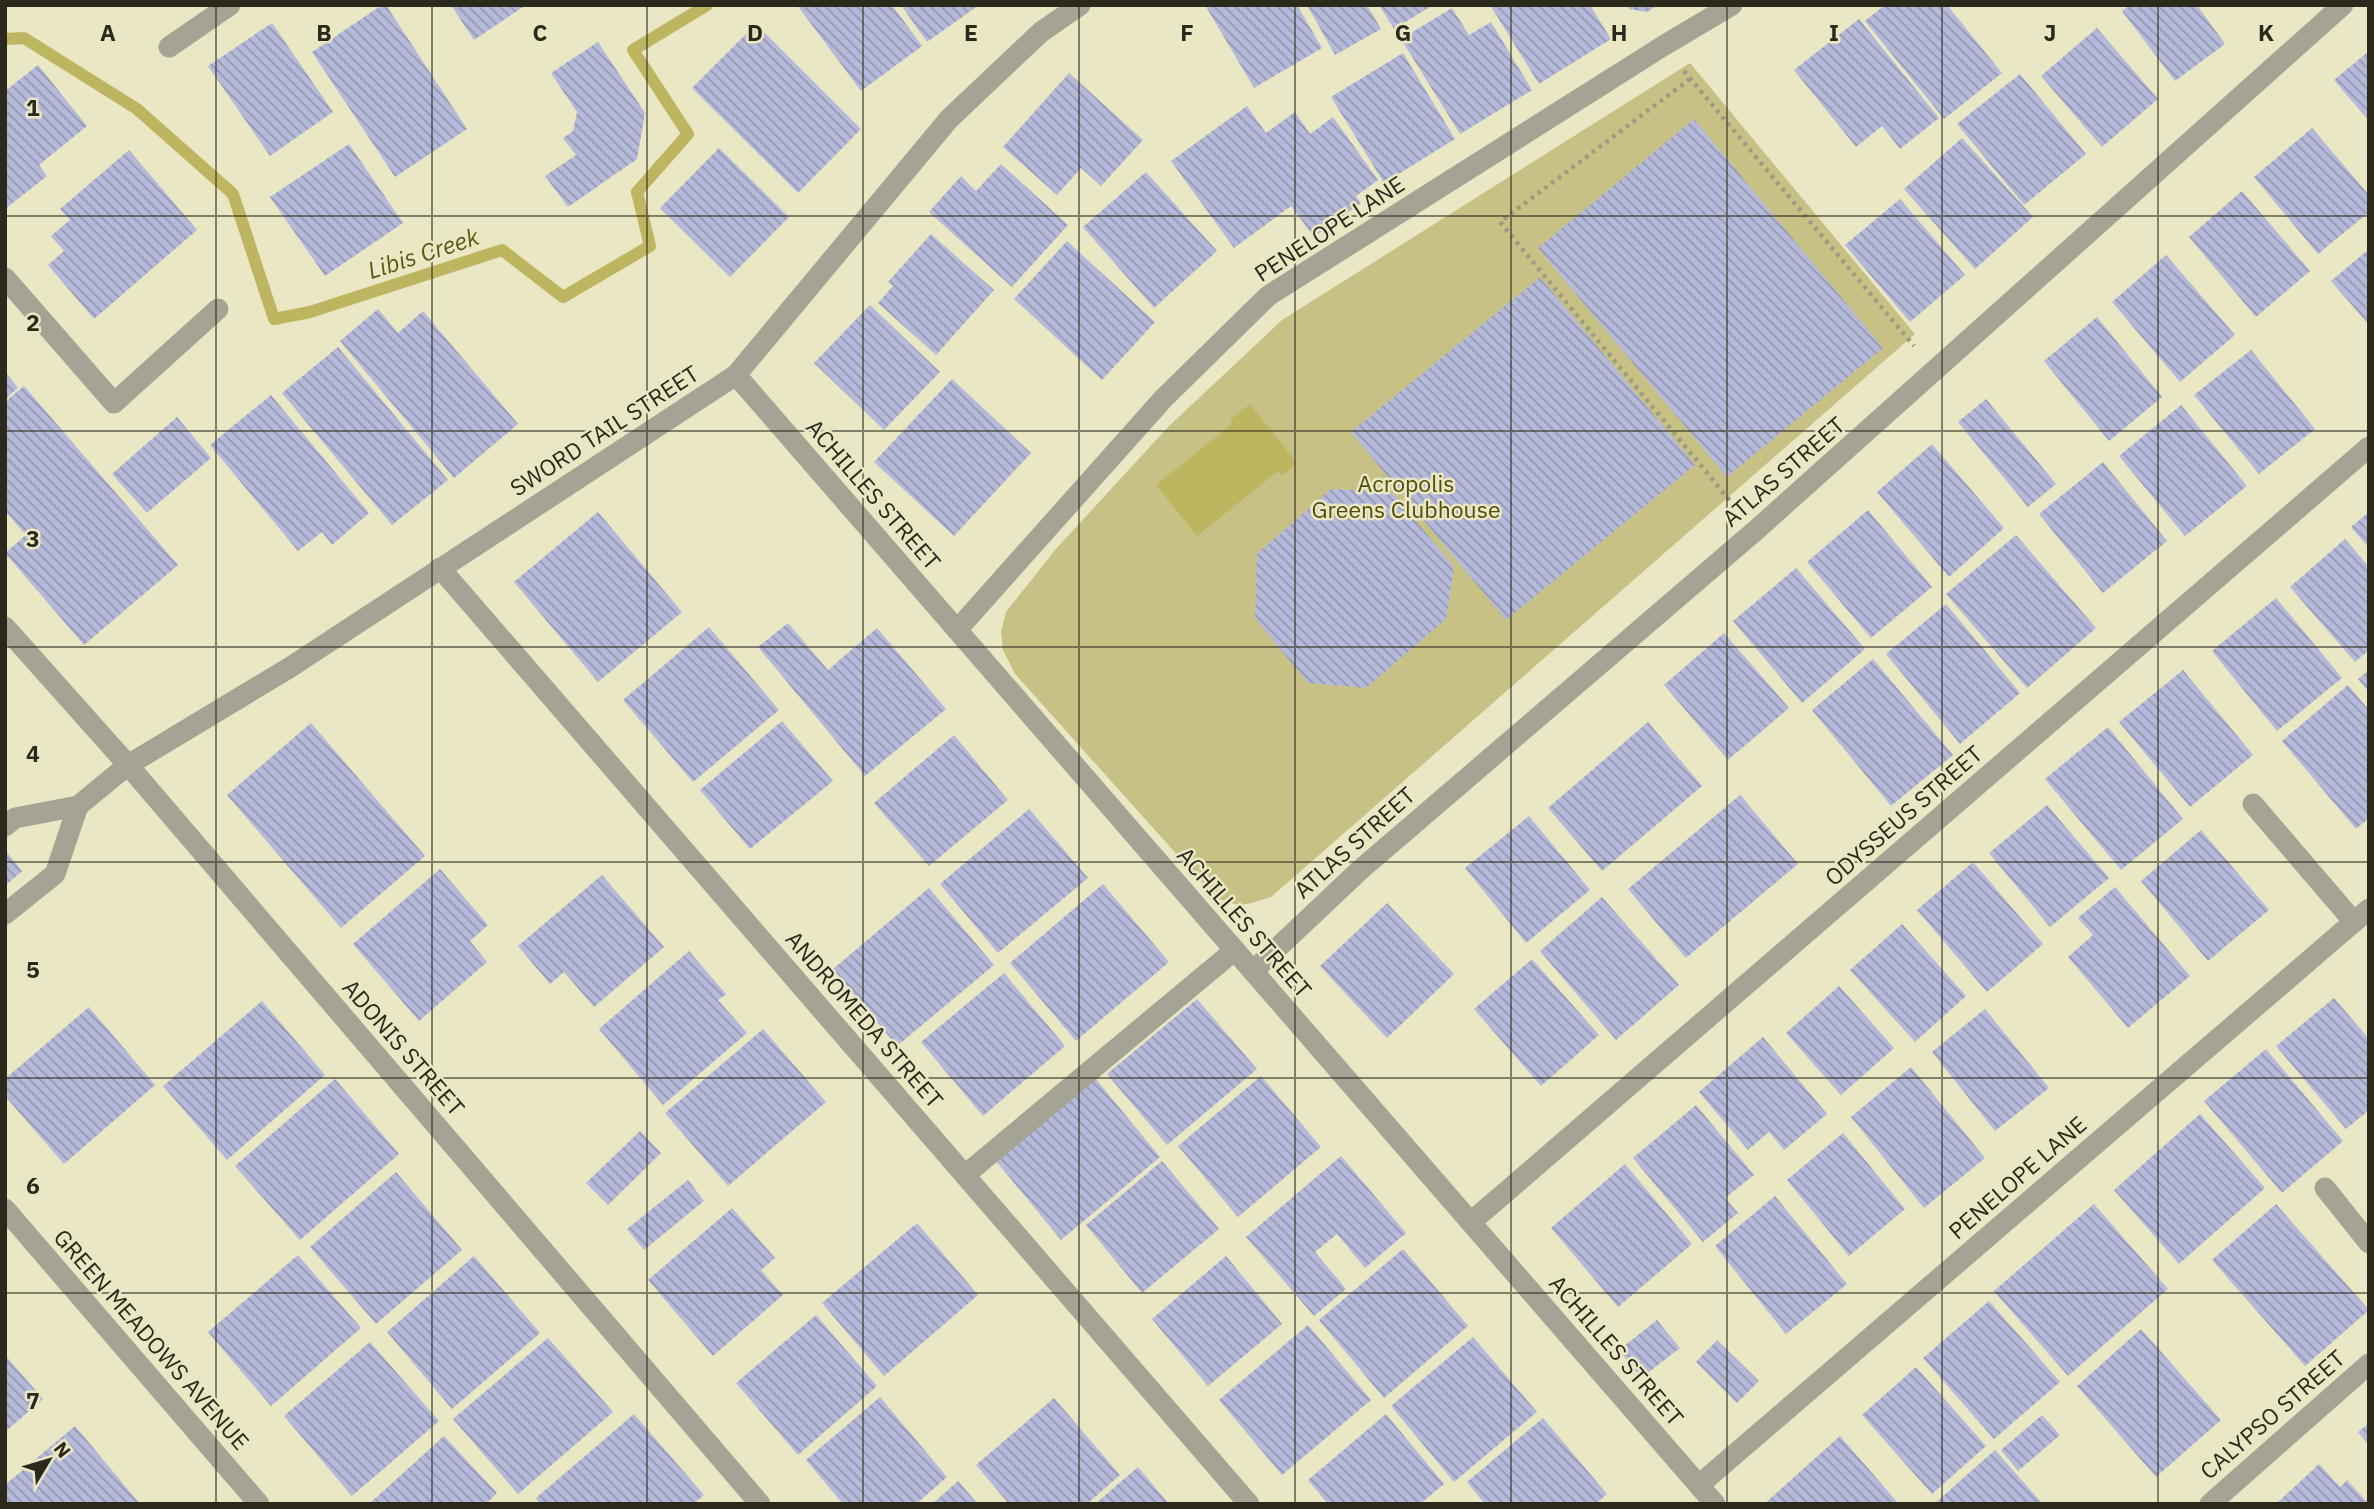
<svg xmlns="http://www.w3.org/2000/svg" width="2374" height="1509" viewBox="0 0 2374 1509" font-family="'IBM Plex Sans',sans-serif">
<defs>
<pattern id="building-back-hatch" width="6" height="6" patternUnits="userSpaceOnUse" patternTransform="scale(1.75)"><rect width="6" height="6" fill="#b5bada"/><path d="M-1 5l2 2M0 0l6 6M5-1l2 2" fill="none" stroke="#9397b0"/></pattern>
</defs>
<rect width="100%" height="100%" fill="#eae7c4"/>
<path fill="#c7c186" d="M1690,63L1915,334L1271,897C1246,905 1240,909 1215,897L1015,674L1003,650L1001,632L1006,612L1055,550L1169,426L1282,320Z"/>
<path fill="#beb560" d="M1250,404L1297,463L1282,475L1278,471L1197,536L1156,485L1232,424L1230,420Z"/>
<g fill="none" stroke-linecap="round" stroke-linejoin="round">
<path stroke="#beb560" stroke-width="12" d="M5,39L24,38L137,109L233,194L274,319L310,312L502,250L563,297L650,246L637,192L688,134L633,50L707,5"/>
</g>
<g fill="url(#building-back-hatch)">
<path d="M382,5H386L467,129L395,177L312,52Z"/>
<path d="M451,5H526L474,40Z"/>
<path d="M797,5H892L922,46L861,91Z"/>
<path d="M901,5H979L927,42Z"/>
<path d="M1205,5H1297L1322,48L1254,88Z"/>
<path d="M1307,5H1367L1381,29L1335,55Z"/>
<path d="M1379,5H1433L1394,29Z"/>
<path d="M1490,5H1590L1611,39L1539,84Z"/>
<path d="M1627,5H1658L1647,12L1629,9Z"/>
<path d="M1885,5H1947L2002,73L1944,119L1865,21Z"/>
<path d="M2130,5H2197L2225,44L2175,81L2122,11Z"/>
<path d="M1452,8L1469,35L1491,22L1532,90L1460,134L1401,39Z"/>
<path d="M1859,19L1939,118L1900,149L1882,126L1856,147L1794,70Z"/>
<path d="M272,23L333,112L270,156L208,66Z"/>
<path d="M756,24L861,129L798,193L692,88Z"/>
<path d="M2097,28L2158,99L2102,147L2041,76Z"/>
<path d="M598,42L645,113L637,159L568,207L545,176L576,155L563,138L573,131L577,112L551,73Z"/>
<path d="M2369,51V121L2334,80Z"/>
<path d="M1403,53L1455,139L1384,183L1331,97Z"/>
<path d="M38,65L87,126L39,165L47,176L5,209V91Z"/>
<path d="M1069,73L1143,140L1101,186L1081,168L1057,195L1003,147Z"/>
<path d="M2020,74L2086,154L2024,205L1957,124Z"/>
<path d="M1247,106L1266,133L1295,112L1310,134L1333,117L1378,180L1356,196L1361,203L1314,237L1291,206L1234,248L1171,161Z"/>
<path d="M1694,119L1883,348L1727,477L1538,248Z"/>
<path d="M2312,128L2369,195V212L2318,254L2254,177Z"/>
<path d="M1962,138L2033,217L1975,269L1904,189Z"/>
<path d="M349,144L403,223L325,276L270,197Z"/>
<path d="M719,148L789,217L730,277L660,208Z"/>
<path d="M129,150L197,230L94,319L48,265L64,251L51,236L70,220L60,209Z"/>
<path d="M1001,164L1068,225L1012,287L929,212L961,176L976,191Z"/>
<path d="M1146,172L1217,251L1154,308L1083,227Z"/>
<path d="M2242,191L2310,271L2256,317L2189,237Z"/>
<path d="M1900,199L1965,275L1910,322L1845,245Z"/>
<path d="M931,234L994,290L936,355L878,303L893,286L888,282Z"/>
<path d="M1067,241L1155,322L1102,380L1014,299Z"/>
<path d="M2369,249V325L2331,281Z"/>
<path d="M2166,255L2235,335L2180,382L2112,302Z"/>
<path d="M1540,277L1695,465L1506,620L1351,432Z"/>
<path d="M870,305L940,372L884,430L814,363Z"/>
<path d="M378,309L398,333L423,311L518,424L454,478L340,341Z"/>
<path d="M2097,317L2162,397L2109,441L2044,361Z"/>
<path d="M338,347L448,480L392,525L282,393Z"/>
<path d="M2251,350L2315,429L2259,474L2194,395Z"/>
<path d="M5,372L18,388L5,399Z"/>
<path d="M952,379L1031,453L954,536L874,462Z"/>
<path d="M24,386L178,565L84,645L5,553L26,535L5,511V402Z"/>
<path d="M271,395L369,513L332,545L322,532L298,551L210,445Z"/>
<path d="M1986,399L2056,484L2028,507L1958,422Z"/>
<path d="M2181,405L2247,486L2185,536L2119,456Z"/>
<path d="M177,417L211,458L147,513L112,474Z"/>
<path d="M1932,444L2004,528L1949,577L1877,492Z"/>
<path d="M2103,462L2167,541L2103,593L2039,514Z"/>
<path d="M1331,489L1392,492L1454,567L1446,619L1366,688L1308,683L1255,618L1257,554Z"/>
<path d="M1868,510L1932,587L1871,638L1807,562Z"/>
<path d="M598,512L682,612L598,682L514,582Z"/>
<path d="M2369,512V548L2351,527Z"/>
<path d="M2016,535L2096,628L2027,688L1946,594Z"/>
<path d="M2345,539L2369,567V650L2355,662L2290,587Z"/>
<path d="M1796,568L1865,649L1802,703L1733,621Z"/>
<path d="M2276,598L2342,678L2277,731L2212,651Z"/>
<path d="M1946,604L2020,693L1960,744L1886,654Z"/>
<path d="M788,623L828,670L877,628L946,709L865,776L758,647Z"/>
<path d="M709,627L779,710L693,782L623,700Z"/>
<path d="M1724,633L1789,708L1728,760L1664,685Z"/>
<path d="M1873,659L1953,755L1891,806L1812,710Z"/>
<path d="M2183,670L2253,755L2190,807L2119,722Z"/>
<path d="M2369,670V692L2358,679Z"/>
<path d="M2348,685L2369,710V818L2356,829L2282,741Z"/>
<path d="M782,721L833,781L750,849L700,790Z"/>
<path d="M1648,722L1702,786L1602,871L1548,808Z"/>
<path d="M311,723L425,856L341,928L227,795Z"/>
<path d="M2108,727L2183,819L2121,870L2045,779Z"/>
<path d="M954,735L1008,800L929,866L874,803Z"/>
<path d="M1740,795L1798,864L1686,958L1628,889Z"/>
<path d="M2047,805L2109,878L2050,927L1989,853Z"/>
<path d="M1029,809L1088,878L998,953L940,884Z"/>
<path d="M1529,816L1590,890L1526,943L1465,868Z"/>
<path d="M2201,830L2269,910L2208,961L2141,881Z"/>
<path d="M5,850L22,871L5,886Z"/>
<path d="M1973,862L2043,944L1987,992L1917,910Z"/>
<path d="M440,869L488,925L470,941L487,962L419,1021L353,944Z"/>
<path d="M602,875L664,947L594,1007L564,972L550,984L518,946Z"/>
<path d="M1103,884L1169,962L1076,1041L1010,963Z"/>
<path d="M2115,887L2190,976L2128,1028L2068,957L2093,935L2078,918Z"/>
<path d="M929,888L994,965L897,1046L833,969Z"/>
<path d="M1602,897L1679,985L1616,1040L1540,951Z"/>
<path d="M1387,903L1454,974L1387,1038L1320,966Z"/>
<path d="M1902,924L1966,996L1915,1042L1850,970Z"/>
<path d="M689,951L726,994L718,1000L747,1033L663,1105L599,1029Z"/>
<path d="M1532,959L1599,1035L1541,1086L1474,1009Z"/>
<path d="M1004,973L1065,1046L983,1116L921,1042Z"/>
<path d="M1839,986L1894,1048L1841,1095L1786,1033Z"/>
<path d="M2334,998L2369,1039V1110L2346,1129L2276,1046Z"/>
<path d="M1197,999L1257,1069L1167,1145L1107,1074Z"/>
<path d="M262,1001L325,1075L227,1160L163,1086Z"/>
<path d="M89,1007L155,1085L64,1164L5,1096V1079Z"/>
<path d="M1985,1009L2049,1088L1995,1131L1932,1052Z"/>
<path d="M763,1029L826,1102L728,1186L665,1113Z"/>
<path d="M1763,1037L1827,1114L1784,1150L1769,1132L1748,1150L1699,1092Z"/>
<path d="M2266,1049L2343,1141L2282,1193L2204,1101Z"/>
<path d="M1911,1067L1985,1158L1924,1208L1851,1117Z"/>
<path d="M1261,1076L1321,1147L1238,1217L1178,1146Z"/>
<path d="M1095,1078L1160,1157L1061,1240L996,1161Z"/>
<path d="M335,1079L399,1154L300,1240L235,1166Z"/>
<path d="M1696,1105L1754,1175L1725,1198L1738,1213L1703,1242L1633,1158Z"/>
<path d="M2200,1114L2265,1188L2179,1264L2114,1190Z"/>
<path d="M640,1131L661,1153L608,1205L586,1183Z"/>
<path d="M1843,1133L1905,1209L1849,1256L1787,1180Z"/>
<path d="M1341,1156L1406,1233L1365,1268L1337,1234L1315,1252L1346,1289L1314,1316L1246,1237Z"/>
<path d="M1162,1161L1219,1229L1142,1293L1086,1225Z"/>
<path d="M1625,1164L1692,1244L1618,1307L1551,1228Z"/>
<path d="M396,1172L462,1250L376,1324L310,1247Z"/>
<path d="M688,1180L704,1201L644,1250L627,1229Z"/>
<path d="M1775,1196L1847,1284L1786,1334L1715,1246Z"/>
<path d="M2094,1204L2168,1289L2068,1376L1994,1291Z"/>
<path d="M2276,1204L2369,1310L2305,1366L2212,1260Z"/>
<path d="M732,1208L775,1258L761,1270L783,1295L713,1356L648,1280Z"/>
<path d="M917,1223L978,1295L884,1376L822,1303Z"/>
<path d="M1403,1249L1468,1326L1384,1398L1319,1320Z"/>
<path d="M298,1255L361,1328L271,1406L208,1332Z"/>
<path d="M474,1256L540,1333L452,1409L387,1332Z"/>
<path d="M1226,1256L1282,1324L1208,1386L1152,1319Z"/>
<path d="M1989,1301L2060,1382L1994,1439L1923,1358Z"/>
<path d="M816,1315L877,1386L798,1455L736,1383Z"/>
<path d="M1657,1320L1680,1348L1641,1378L1619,1350Z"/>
<path d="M1308,1325L1371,1400L1282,1475L1219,1400Z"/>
<path d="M2141,1329L2221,1420L2156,1477L2077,1386Z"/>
<path d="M1473,1337L1537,1412L1454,1482L1391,1406Z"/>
<path d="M548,1338L613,1412L518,1494L453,1419Z"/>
<path d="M1717,1340L1759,1381L1737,1403L1696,1362Z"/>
<path d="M370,1342L439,1421L352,1496L284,1416Z"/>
<path d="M5,1355L43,1399L5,1432Z"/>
<path d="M1916,1367L1986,1446L1932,1494L1862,1415Z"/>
<path d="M880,1397L947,1477L916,1504H843L806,1460Z"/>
<path d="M1054,1398L1120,1475L1087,1504H1009L976,1465Z"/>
<path d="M634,1414L704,1495L693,1504H540L536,1498Z"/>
<path d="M1386,1414L1444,1484L1420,1504H1328L1308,1480Z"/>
<path d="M2042,1415L2060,1435L2018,1471L2001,1450Z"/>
<path d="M1543,1418L1607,1494L1596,1504H1485L1467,1482Z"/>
<path d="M2369,1423V1445L2358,1432Z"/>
<path d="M75,1426L140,1504H5V1485Z"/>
<path d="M444,1436L497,1493L486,1504H369Z"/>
<path d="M1840,1436L1899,1504H1764Z"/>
<path d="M1995,1450L2043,1504H1934Z"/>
<path d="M2319,1464L2340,1487L2347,1480L2369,1504H2276Z"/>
<path d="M1138,1467L1169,1504H1095Z"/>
<path d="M958,1481L978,1504H932Z"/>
</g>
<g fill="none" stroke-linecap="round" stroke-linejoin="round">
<g stroke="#9d9b81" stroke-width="4.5" stroke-dasharray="3.5 5" stroke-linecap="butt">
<path d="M1684,71L1914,346"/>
<path d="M1690,79L1500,222L1736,508"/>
</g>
<g stroke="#a4a394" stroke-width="21">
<path d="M169,47L230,5"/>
<path d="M5,278L114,403L218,309"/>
<path d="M736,375L1715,1504"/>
<path d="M440,568L1249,1504"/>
<path d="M5,627L128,765L760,1504"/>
<path d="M957,630L1163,399L1268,296L1663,46L1732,5"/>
<path d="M2253,804L2354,922"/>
<path d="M5,826L15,818L78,806L128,765L289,668L736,375L949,119L1041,32L1080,5"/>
<path d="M5,914L55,874L78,806"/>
<path d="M1253,971L1360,870L1755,531L2343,5"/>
<path d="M965,1175L1235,950"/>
<path d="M2325,1188L2369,1243"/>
<path d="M5,1209L259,1504"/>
<path d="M1471,1222L2369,447"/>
<path d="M1699,1485L2369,909"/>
<path d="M2210,1504L2369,1364"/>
</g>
</g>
<path fill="none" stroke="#2a291c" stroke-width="2" stroke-opacity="0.55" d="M216,5V1504M432,5V1504M647,5V1504M863,5V1504M1079,5V1504M1295,5V1504M1511,5V1504M1727,5V1504M1942,5V1504M2158,5V1504M5,216H2369M5,431H2369M5,647H2369M5,862H2369M5,1078H2369M5,1293H2369"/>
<g text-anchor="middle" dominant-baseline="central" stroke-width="5" stroke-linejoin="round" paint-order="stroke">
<g font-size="23" fill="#2a291c" stroke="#eae7c4">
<text transform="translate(1329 228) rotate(-33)">PENELOPE LANE</text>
<text transform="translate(604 430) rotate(-33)">SWORD TAIL STREET</text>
<text transform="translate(1783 471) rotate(-41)">ATLAS STREET</text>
<text transform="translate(874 494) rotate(49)">ACHILLES STREET</text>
<text transform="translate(1903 815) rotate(-41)">ODYSSEUS STREET</text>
<text transform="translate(1354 842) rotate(-42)">ATLAS STREET</text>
<text transform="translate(1245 922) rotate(49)">ACHILLES STREET</text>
<text transform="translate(865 1019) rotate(49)">ANDROMEDA STREET</text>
<text transform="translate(404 1047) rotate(49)">ADONIS STREET</text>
<text transform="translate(2017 1177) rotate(-41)">PENELOPE LANE</text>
<text transform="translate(152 1339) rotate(49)">GREEN MEADOWS AVENUE</text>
<text transform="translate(1617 1350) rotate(49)">ACHILLES STREET</text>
<text transform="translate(2272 1414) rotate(-41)">CALYPSO STREET</text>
</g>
<g font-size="23" fill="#534c08" stroke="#eae7c4">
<text x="1406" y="483">Acropolis<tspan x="1406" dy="26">Greens Clubhouse</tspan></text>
</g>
<g font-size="24" font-style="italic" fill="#5d5717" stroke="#eae7c4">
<text transform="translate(423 253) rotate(-18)">Libis Creek</text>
</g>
</g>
<g font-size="23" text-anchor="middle" font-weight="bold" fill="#2a291c" stroke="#eae7c4" stroke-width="5" stroke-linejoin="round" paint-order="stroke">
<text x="108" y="41">A</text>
<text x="324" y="41">B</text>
<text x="540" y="41">C</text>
<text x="755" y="41">D</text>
<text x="971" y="41">E</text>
<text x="1187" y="41">F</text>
<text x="1403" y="41">G</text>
<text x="1619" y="41">H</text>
<text x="1834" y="41">I</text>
<text x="2050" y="41">J</text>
<text x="2266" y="41">K</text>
<text x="33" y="116">1</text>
<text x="33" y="331">2</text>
<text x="33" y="547">3</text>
<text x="33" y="762">4</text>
<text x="33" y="978">5</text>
<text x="33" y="1194">6</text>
<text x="33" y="1409">7</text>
</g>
<rect width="2374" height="1509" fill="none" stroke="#2a291c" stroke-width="14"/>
<g transform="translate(49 1460) rotate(52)" stroke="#eae7c4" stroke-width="5" paint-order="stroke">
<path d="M0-5L12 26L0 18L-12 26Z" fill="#2a291c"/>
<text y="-10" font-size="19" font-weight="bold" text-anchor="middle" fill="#2a291c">N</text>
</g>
</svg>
